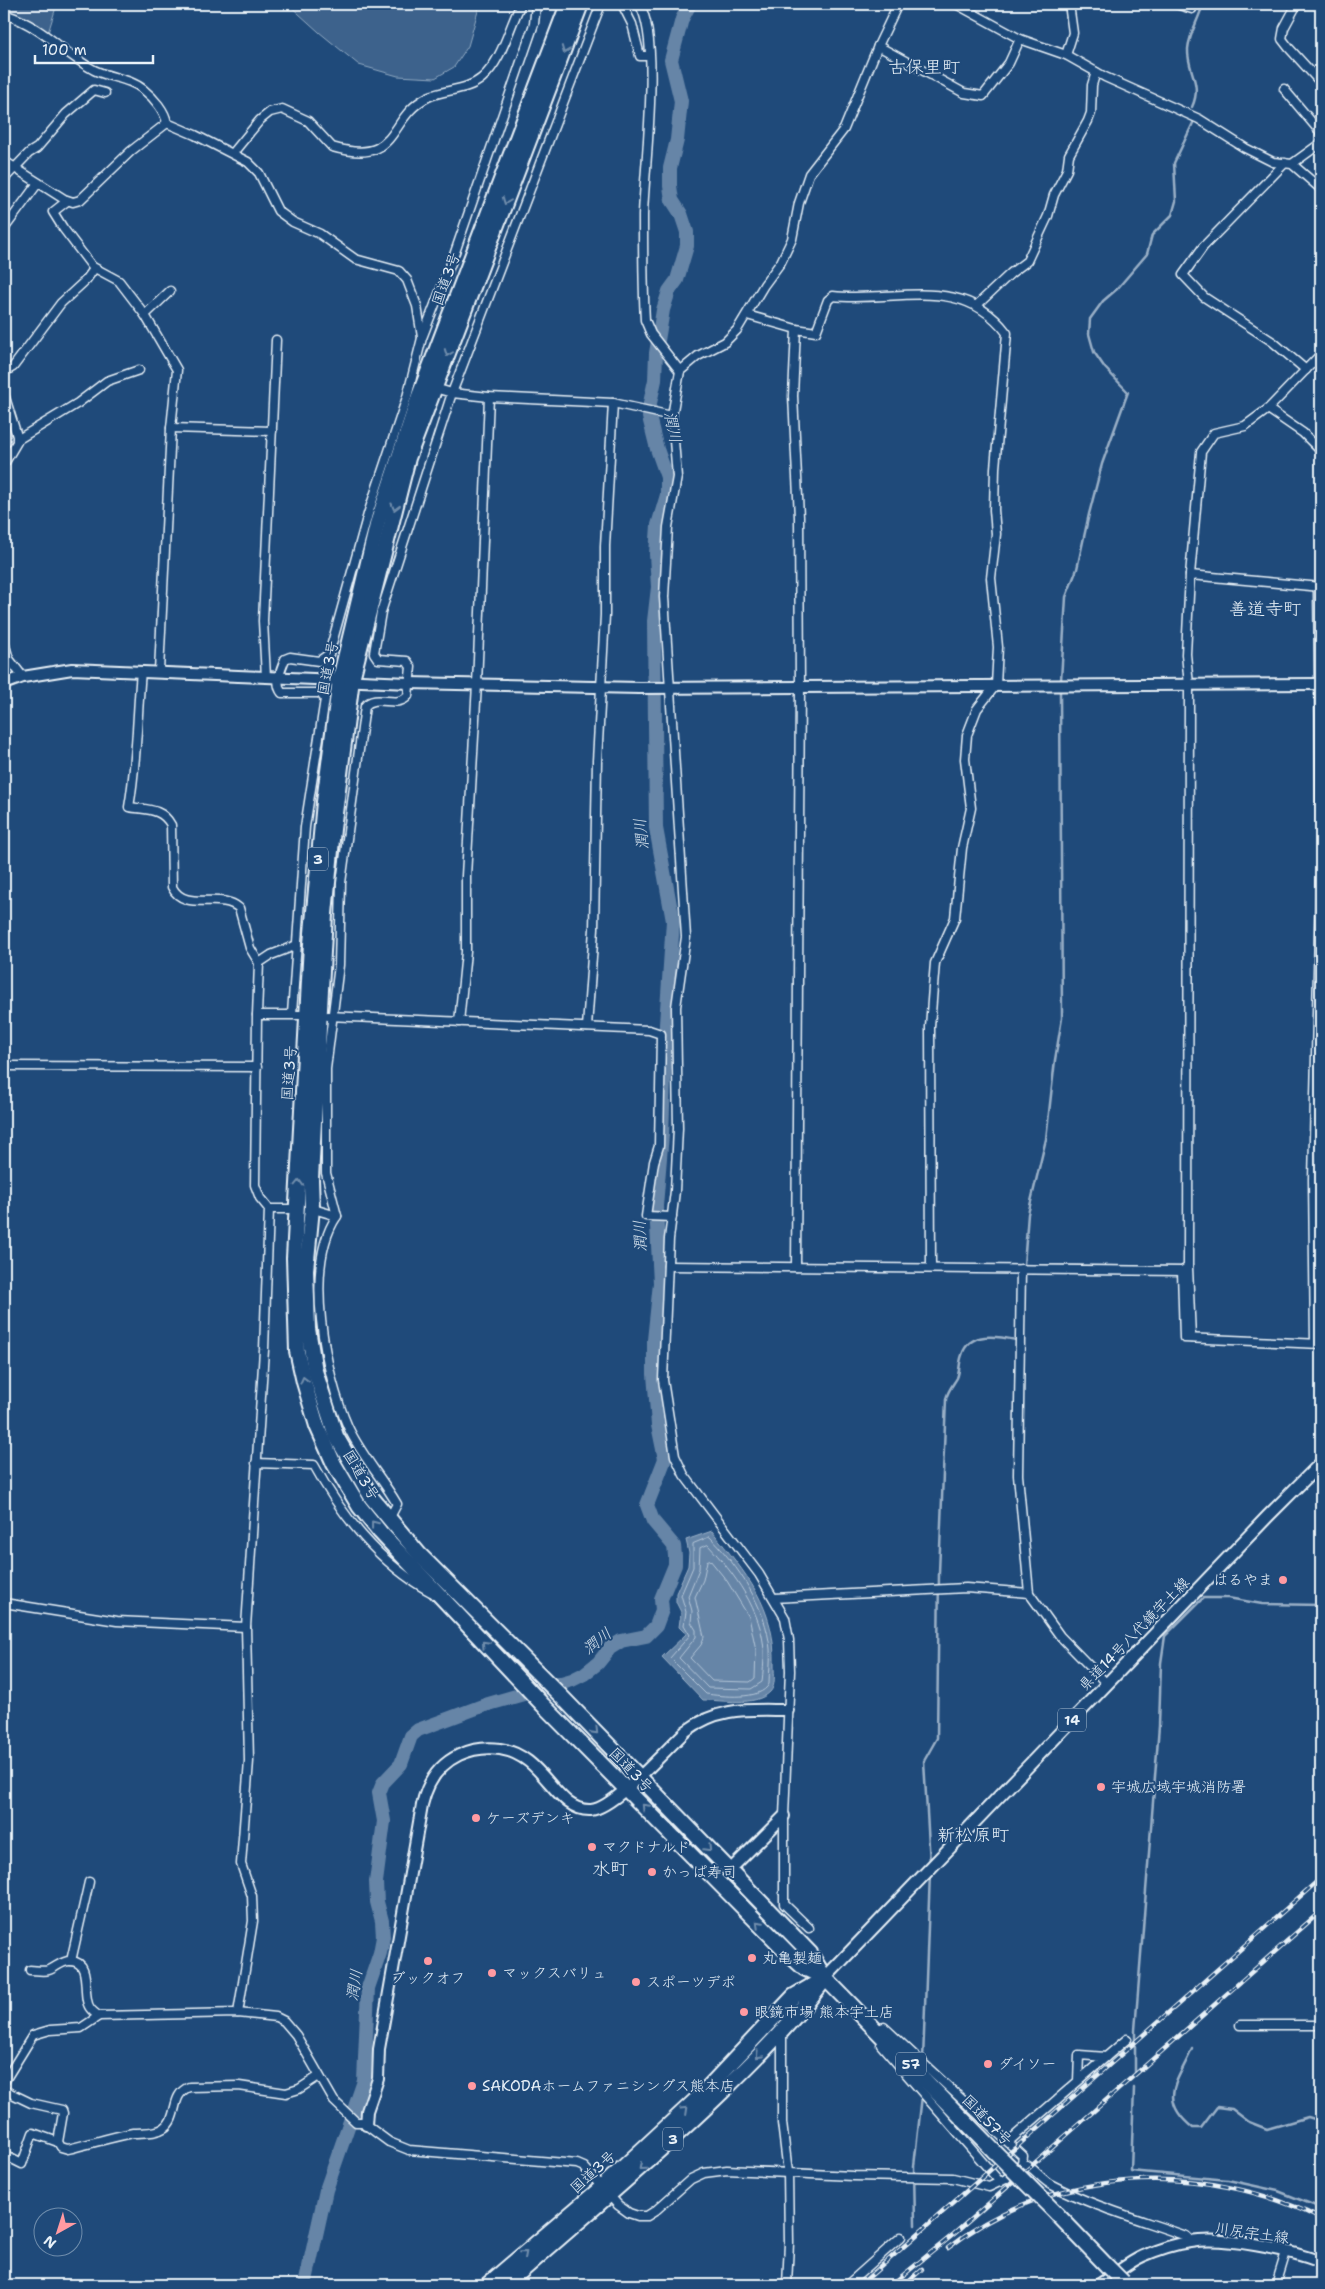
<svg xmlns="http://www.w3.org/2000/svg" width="1325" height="2289" viewBox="0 0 1325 2289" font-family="'Shantell Sans','Klee One',sans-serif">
<rect width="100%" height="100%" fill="#1f4a7a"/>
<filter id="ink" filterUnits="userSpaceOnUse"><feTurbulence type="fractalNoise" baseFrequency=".02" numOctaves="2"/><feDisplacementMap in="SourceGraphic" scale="10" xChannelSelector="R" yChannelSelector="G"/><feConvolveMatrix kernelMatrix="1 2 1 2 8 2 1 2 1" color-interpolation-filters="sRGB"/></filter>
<g filter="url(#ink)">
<g fill="#3c628c" stroke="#92aac2">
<path d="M4,4H57L47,36L7,15Z"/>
<path d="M288,4H480L468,46L454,67L435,78L398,76L359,65L319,32Z"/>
</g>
<path fill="#6685a7" stroke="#9ab0c7" d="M712,1531C746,1574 776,1607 774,1666C774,1674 776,1686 770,1692C755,1707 722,1700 703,1700L662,1657L686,1634L679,1627L681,1612L676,1602V1593L688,1566L689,1553L686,1540Z"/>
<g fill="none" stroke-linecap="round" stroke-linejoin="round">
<g stroke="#b4c6d8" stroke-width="1">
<path d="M710,1537C739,1567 766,1607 770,1649C771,1660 769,1673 769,1684C761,1701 721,1696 706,1694L670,1658L690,1635L684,1625L686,1612L681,1595L693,1567V1544Z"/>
<path d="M708,1545C734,1573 762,1611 764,1651C764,1661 763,1672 762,1682L751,1689L708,1688L679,1658L696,1637V1630L691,1622L692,1611L688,1596L699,1569L700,1548Z"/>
<path d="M710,1560L727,1581L749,1617L756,1650L755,1678L750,1682L712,1681L690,1658L701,1645L704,1637L695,1597L703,1580L707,1561Z"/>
</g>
<g stroke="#9ab0c7" stroke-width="2.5">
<path d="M1192,107C1203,83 1187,72 1188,49C1189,34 1199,19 1203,4"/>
<path d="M1061,680L1066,597L1077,569L1089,514L1102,464L1128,392L1105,368L1094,352L1089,334L1090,319L1103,301L1117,289L1147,254L1152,235L1172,215L1176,201L1174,163L1193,123"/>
<path d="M1060,692L1062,1018L1055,1060L1046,1139L1028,1214L1024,1265L1181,1267"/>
<path d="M930,1863L924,1761L937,1738L939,1573L946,1399C948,1390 953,1385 957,1378C960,1371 959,1362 962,1355C969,1331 997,1336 1016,1340"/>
<path d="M1192,2049C1178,2082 1157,2099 1193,2128H1201L1217,2107L1232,2109L1249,2122L1267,2129L1308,2117L1321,2121"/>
<path d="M923,2060L930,1873"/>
<path d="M1135,2075V2030L1159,1726L1161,1663L1165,1636L1203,1598H1228L1262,1604L1321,1605"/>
<path d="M1134,2088L1131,2171L1228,2180L1278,2191L1321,2208"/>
<path d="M915,2225L914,2166L922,2096"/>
</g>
<path stroke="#6685a7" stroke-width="14" d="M305,2285L326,2190L364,2081L368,1988L380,1953L383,1937L382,1921L377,1902L376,1882L384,1821L379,1793L383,1783L401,1764L411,1736L418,1730L485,1705L572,1680L584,1674L598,1663L610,1648L621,1641L646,1636L656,1626L662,1610L661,1599L675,1565V1556L674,1546L653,1521L647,1505L665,1459L658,1425L654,1374V1340L660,1283L656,1206L662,1134L666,1024L673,921L656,828L654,621L658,587L656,554L658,525L667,495V477L657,449L649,417L650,403L655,380L656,353L663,310L669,291L677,280L687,246V232L681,214L672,200L670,186V168L677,140L681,101L671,60L682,19L690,4"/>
<defs>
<g id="street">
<path d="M622,4L632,24L640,56H649"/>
<path d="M639,4C662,39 644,170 643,216C643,251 643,286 645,320L651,334L680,371"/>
<path d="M956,4L1020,39L1066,55L1105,77L1199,119L1245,148L1273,162L1292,164L1321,189"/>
<path d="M1176,4L1192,9"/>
<path d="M1297,4L1284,28L1282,39L1289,48L1321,83"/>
<path d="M4,7L7,15C43,27 63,53 94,70C110,78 130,78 144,90C154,98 165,111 167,123"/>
<path d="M878,46L964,93L983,96L1009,63L1020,39"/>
<path d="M1066,55L1073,33L1069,4"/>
<path d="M1284,89L1321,133"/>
<path d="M167,123L195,135L248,162L259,173L278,211L293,222L320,234L355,259L399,271L407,280L417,306L422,337"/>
<path d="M233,153L260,120L270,112L282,109L308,121L332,147C401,167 386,118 428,97C445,89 467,91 482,78C502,61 509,27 521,4"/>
<path d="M4,161L64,199L73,202L80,200L131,151L167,123"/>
<path d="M1285,163L1203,247L1183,275L1204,297L1273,342L1306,370"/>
<path d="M1292,164L1321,143"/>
<path d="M4,179L29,153L37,148L66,114L94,90L105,93"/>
<path d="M4,229L38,183"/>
<path d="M93,267L119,281L145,315L177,370L171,428L159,671"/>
<path d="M977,305L1011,273L1027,261L1048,216L1054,195L1067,170L1069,155L1088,121L1091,113L1092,85L1096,72"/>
<path d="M145,315L170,291"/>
<path d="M747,315L796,329L793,396L799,517L800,686L796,1267"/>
<path d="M796,329L816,332L828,300L833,296C895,303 962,273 1007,333L995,468L994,510L996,534L991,578L998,647L996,685L977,709L967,735L965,759L971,808L962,848L955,918L935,963L933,987L930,1027L931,1268"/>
<path d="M4,372L13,367L61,303L86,280L94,269L63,228L53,212L67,201"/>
<path d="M431,387L452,393L489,397L613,403L672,416"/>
<path d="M4,394L17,436V442L4,464"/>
<path d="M1268,409L1303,433L1321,451"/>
<path d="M171,428L272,431"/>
<path d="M17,440L78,403L107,381L139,370"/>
<path d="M1190,575L1321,587"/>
<path d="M4,602V642L9,659L23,677"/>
<path d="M141,671C137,716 137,762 129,807C147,810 162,808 171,825L172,887C185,913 220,891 239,908L250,948L259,963L257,1015L255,1185L260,1198L269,1209L264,1350L246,1627L249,1761L241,1864L252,1896L253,1921L238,2013"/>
<path d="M266,677L263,621L276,340"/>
<path d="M259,963L271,955L297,945"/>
<path d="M292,1014L305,827L325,699L320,693H282C274,683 281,670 285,659L290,657L319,661L329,654L368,514L407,397L422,338L453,258L534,24L536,4"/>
<path d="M257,1015H310"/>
<path d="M328,1016L649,1030L661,1034L659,1146L654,1162L646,1216L672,1217"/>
<path d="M459,1022L466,952V876L477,684L489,397"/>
<path d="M587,1027L594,929L597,761L605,615V546L613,403"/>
<path d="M4,1066L257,1067"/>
<path d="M310,1208L337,1216"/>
<path d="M269,1209H299"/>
<path d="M668,1266L1182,1271L1188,1267L1189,685L1186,654L1190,575L1201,452L1214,433L1245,426L1268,409L1321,354"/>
<path d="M1188,1267L1191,1338"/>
<path d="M1021,1269L1018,1475L1029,1593L1060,1636L1107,1684"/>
<path d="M1182,1271L1184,1338L1321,1344"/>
<path d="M1315,1343L1313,1180L1321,847L1318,587"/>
<path d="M256,1463L314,1465C341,1515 380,1564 431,1592"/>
<path d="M1314,1471L1321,1478"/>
<path d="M389,1519L397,1504C382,1478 361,1455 348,1427C325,1375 303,1266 337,1216L326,1173V1069L339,965L341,883L365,706C376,693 397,709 408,696L411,667L407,661L378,659L374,653L381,612L452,393L601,4"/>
<path d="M774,1598L966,1588L1029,1593"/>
<path d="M4,1603L117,1621L246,1627"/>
<path d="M809,1928L784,1904V1816L790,1671L789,1640L785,1618L759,1574L684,1475L675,1456L663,1380L669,1239L675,1191L678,1128L676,1007L686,937L664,597L668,527L677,477L672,416L680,371L698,356L725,342L737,330L764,285L781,262L792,239L799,203L809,174L844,129L878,46L898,4"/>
<path d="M71,1961L89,1882"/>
<path d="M30,1970C35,1970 44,1972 49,1970C56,1968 62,1960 71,1961C93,1962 81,1996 90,2008C92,2011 96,2014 99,2016"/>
<path d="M1240,2025H1321"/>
<path d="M782,2033V2123L788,2172L789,2243L787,2285"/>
<path d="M878,2034L877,2030L884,2027L1023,2156L1022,2163"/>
<path d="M881,2045L1000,2182"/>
<path d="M1106,2057L1127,2039"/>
<path d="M4,2082L33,2035L50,2030L81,2028L99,2016L238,2013L276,2017L284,2021L296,2035L334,2101L356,2122H366"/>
<path d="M4,2090L31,2103L62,2110L63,2113L58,2142L61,2147L68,2149C90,2144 111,2137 133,2133C143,2132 155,2134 164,2128C179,2118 170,2095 189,2087L239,2086L286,2093L299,2089L319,2076"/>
<path d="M366,2125L389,2142L409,2150L577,2164L584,2167L618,2205L629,2213L638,2216H647L655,2211L691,2179L704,2173L727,2170L853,2176L953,2178L989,2187L1006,2179L1022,2163C1035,2167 1040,2179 1052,2185C1094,2207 1142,2220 1186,2236L1191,2241"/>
<path d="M1008,2142L1106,2057L1079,2055L1078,2081"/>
<path d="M4,2155L22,2164L33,2133L58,2142"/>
<path d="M847,2285L901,2237"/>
<path d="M1276,2285L1286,2252"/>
</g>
<g id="secondary">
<path d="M4,684L23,677L72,669L409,683L639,688L1321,684"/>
<path d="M730,1870L784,1816"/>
<path d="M366,2125L367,2111L378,2079L379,2049L422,1805C427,1783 438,1765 459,1755C472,1749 485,1747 500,1749C545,1755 555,1812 591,1810C615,1808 666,1749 686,1731C719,1706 749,1710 788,1710"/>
<path d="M1098,2285C1113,2276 1127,2263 1143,2256C1157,2250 1175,2244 1190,2242C1224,2236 1289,2250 1321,2262"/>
</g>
<path id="primary" d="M825,1978L1268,1516L1321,1463"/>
<g id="highway">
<path d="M568,4L419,396L378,521L340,679L324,802L311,944L294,1258L297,1351L304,1382L317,1426L334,1464L359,1506L380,1532L543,1705L793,1958L804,1968L825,1978"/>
<path d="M581,4L408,458L352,679L333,829L325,914L311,1179L312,1208L306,1270L308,1329L315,1371L336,1436L372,1498L419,1554L561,1696L810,1953L825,1978L995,2152"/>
<path d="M1056,2213L1108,2267"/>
<path d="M487,2285L602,2187L701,2095L794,1996L825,1978"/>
<path d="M506,2285C578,2221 652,2160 722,2092C757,2058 792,2023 822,1983"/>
</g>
</defs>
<use href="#street" stroke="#e8f1f8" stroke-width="11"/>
<use href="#secondary" stroke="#e8f1f8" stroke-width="14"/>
<use href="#primary" stroke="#e8f1f8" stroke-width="15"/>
<use href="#highway" stroke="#e8f1f8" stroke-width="18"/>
<use href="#street" stroke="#1f4a7a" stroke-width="8"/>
<use href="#secondary" stroke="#1f4a7a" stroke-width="10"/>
<use href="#primary" stroke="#1f4a7a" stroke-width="11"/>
<use href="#highway" stroke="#1f4a7a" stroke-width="14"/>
<defs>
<g id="rail">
<path d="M948,2248C1051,2166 1206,2160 1321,2219"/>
<path d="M860,2285L1321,1878"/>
<path d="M891,2285L954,2234L1321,1911"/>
<path d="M904,2285L922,2269"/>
</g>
</defs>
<use href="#rail" stroke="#e8f1f8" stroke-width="4.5"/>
<use href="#rail" stroke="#1f4a7a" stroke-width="2.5" stroke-dasharray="8" stroke-linecap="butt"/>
<defs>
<g id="highway-bridge">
<path d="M995,2152L1056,2213"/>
<path d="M1108,2267L1123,2282"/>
</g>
</defs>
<use href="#highway-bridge" stroke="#e8f1f8" stroke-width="18" stroke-linecap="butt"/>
<use href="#highway-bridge" stroke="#1f4a7a" stroke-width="14"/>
</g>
<defs><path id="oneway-chevron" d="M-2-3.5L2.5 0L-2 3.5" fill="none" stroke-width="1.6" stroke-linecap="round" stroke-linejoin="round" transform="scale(1.25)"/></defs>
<g stroke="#6f8dac">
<use href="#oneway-chevron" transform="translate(565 50) rotate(111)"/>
<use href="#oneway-chevron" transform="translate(506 201) rotate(111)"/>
<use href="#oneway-chevron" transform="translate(448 353) rotate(111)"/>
<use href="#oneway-chevron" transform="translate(395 507) rotate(105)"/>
<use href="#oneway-chevron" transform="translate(299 1183) rotate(-88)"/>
<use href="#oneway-chevron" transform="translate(304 1380) rotate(-104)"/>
<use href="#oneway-chevron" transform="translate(374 1524) rotate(-128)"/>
<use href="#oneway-chevron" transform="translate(485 1644) rotate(-133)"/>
<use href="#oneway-chevron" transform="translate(595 1731) rotate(46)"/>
<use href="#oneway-chevron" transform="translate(645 1807) rotate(-134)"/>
<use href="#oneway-chevron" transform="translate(708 1848) rotate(46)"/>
<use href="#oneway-chevron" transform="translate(759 1924) rotate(-135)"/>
<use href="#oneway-chevron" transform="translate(759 2055) rotate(134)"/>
<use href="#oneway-chevron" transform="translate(685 2110) rotate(-43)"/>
<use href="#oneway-chevron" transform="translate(642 2167) rotate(139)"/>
<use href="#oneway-chevron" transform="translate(524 2254) rotate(-41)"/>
</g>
</g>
<g fill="#ff9aa2" stroke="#1f4a7a" stroke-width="2">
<circle cx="1283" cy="1580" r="5"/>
<circle cx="1101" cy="1787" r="5"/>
<circle cx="476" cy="1818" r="5"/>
<circle cx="592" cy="1847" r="5"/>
<circle cx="652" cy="1872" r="5"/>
<circle cx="752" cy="1958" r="5"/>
<circle cx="428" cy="1961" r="5"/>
<circle cx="492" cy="1973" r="5"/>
<circle cx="636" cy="1982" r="5"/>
<circle cx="744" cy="2012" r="5"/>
<circle cx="988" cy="2064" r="5"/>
<circle cx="472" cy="2086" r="5"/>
</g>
<g text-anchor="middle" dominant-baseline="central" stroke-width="4" stroke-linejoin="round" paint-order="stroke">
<g fill="#1f4a7a" stroke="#acbfd2" stroke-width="1">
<rect x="308" y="847.5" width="20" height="23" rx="4"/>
<rect x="1058" y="1708.5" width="28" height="23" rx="4"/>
<rect x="896" y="2052.5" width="30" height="23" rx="4"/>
<rect x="663" y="2127.5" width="20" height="23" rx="4"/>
</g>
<g font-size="14" font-weight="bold" fill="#e8f1f8">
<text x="318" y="859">3</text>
<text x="1072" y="1720">14</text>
<text x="911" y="2064">57</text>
<text x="673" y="2139">3</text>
</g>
<g font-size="15" fill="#e8f1f8" stroke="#1f4a7a">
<text transform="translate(446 279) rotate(-70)">国道3号</text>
<text transform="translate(328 668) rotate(-79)">国道3号</text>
<text transform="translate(289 1073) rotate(-86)">国道3号</text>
<text transform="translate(361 1475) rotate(59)">国道3号</text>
<text transform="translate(1134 1634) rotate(-46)">県道14号八代鏡宇土線</text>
<text transform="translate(631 1770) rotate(46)">国道3号</text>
<text transform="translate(987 2120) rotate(46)">国道57号</text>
<text transform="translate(593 2172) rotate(-42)">国道3号</text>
<text transform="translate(1252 2233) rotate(8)">川尻宇土線</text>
</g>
<g font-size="15" fill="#e8f1f8" stroke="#1f4a7a" text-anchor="start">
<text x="1273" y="1580" text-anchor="end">はるやま</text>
<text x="1111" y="1787">宇城広域宇城消防署</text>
<text x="486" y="1818">ケーズデンキ</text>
<text x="602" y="1847">マクドナルド</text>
<text x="662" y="1872">かっぱ寿司</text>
<text x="762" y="1958">丸亀製麺</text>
<text x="502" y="1973">マックスバリュ</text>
<text x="428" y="1978" text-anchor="middle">ブックオフ</text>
<text x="646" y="1982">スポーツデポ</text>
<text x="754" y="2012">眼鏡市場 熊本宇土店</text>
<text x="998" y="2064">ダイソー</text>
<text x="482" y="2086">SAKODAホームファニシングス熊本店</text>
</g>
<g font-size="16" font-style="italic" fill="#d4e1ec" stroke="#1f4a7a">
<text transform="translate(673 427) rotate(78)">潤川</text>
<text transform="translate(641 834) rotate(-96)">潤川</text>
<text transform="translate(640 1236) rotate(-93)">潤川</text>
<text transform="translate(597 1641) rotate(-39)">潤川</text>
<text transform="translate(354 1985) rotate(-81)">潤川</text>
</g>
<g font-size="18" fill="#e8f1f8" stroke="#1f4a7a">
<text x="924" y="67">古保里町</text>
<text x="1265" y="609">善道寺町</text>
<text x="973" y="1835">新松原町</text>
<text x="610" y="1869">水町</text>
</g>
</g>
<rect width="1325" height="2289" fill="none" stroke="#1f4a7a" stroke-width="20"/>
<rect x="10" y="10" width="1305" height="2269" fill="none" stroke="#e8f1f8" stroke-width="2" filter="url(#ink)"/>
<g transform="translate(58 2232) rotate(219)"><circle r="24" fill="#1f4a7a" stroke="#6f8dac"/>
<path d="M0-4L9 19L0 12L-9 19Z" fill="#ff9aa2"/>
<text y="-8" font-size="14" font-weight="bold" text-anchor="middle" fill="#e8f1f8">N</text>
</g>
<path d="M35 55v8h118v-8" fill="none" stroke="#e8f1f8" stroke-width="2.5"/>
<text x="42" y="55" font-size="15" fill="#e8f1f8" stroke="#1f4a7a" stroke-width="4" paint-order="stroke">100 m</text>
</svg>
